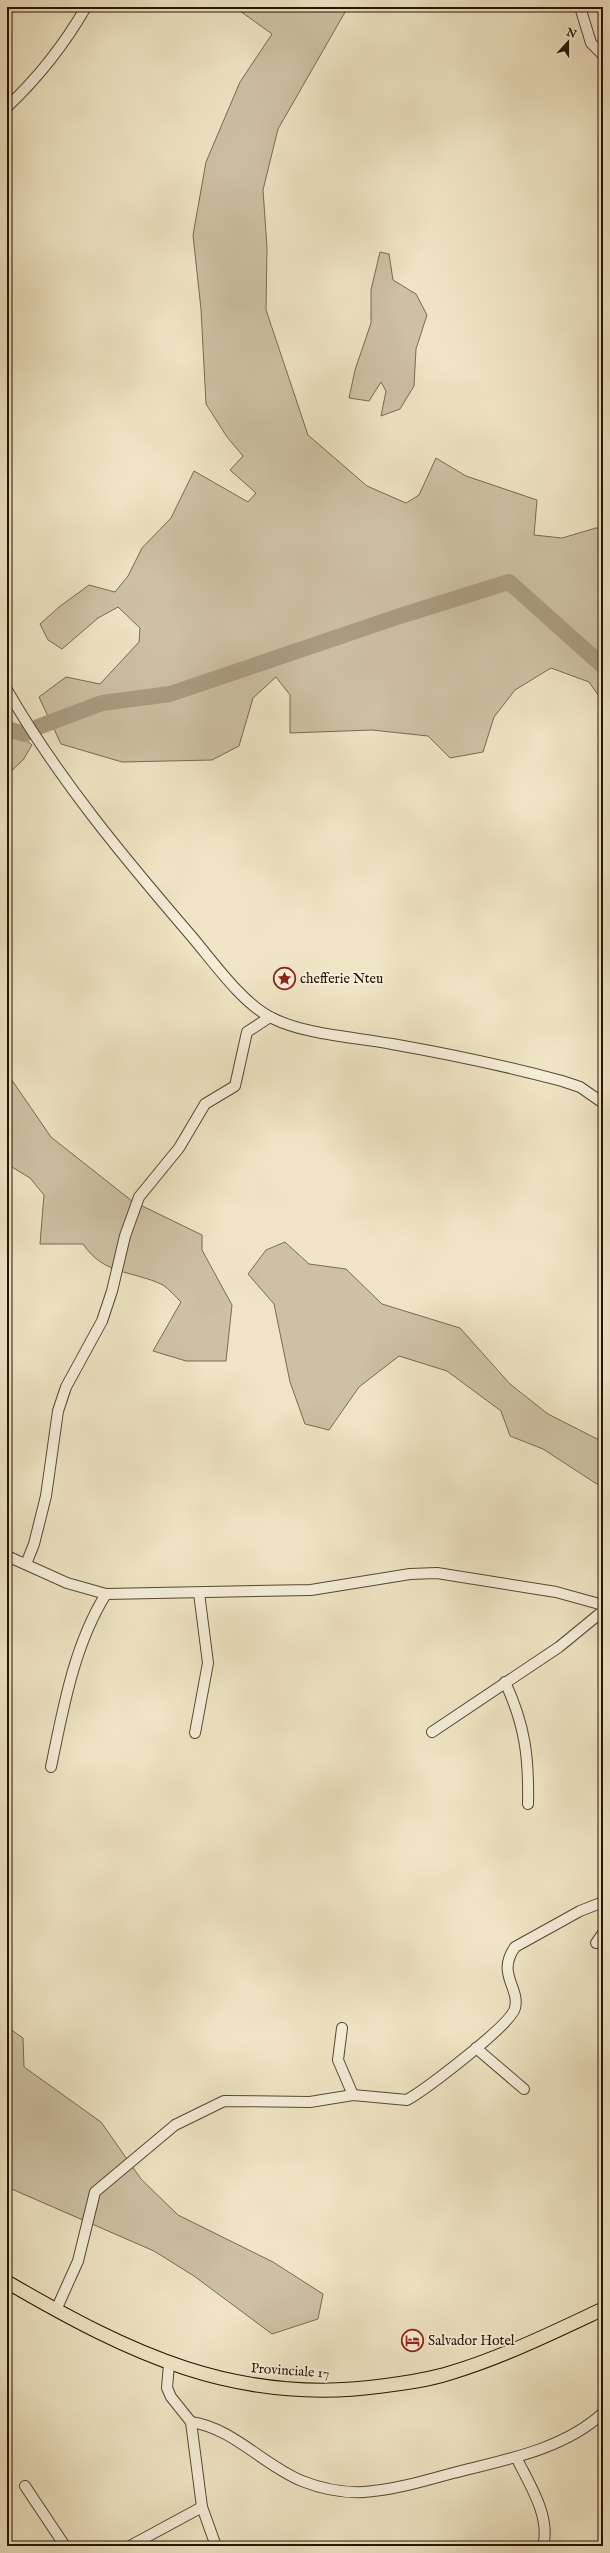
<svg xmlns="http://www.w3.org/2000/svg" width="610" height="2553" viewBox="0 0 610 2553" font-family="'IM FELL English',serif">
<rect width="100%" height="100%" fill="#efe5c4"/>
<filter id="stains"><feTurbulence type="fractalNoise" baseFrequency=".005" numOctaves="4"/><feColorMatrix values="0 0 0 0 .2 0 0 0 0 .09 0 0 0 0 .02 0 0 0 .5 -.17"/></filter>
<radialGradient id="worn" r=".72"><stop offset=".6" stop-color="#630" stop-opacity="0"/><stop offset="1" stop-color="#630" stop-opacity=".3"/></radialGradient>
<g fill="#cdc1a3" stroke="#796a52">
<path d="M242,7H348L278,129L263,190L267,247L266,310L308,435L367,486L406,503L419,495L436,458L466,476L537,500L534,535L562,538L596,528H603V702L589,682L551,668L515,690L494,717L483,752L450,758L428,736L372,730L290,733V695L276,677L253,698L239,746L212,760L122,762L61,744L39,697L66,677L100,684L139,642L140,628L118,607L98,618L62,649L48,640L40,624L59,607L89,585L115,592L128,576L142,548L171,518L194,471L248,502L256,493L230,470L243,456L227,437L206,404L201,309L193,235L206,162L240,82L272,34L240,11Z"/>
<path d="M380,252L389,254L393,280L416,294L427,315L416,349L414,386L400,409L381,416L386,391L381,382L369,401L349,398L355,370L371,323V290Z"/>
<path d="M7,724L32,745L23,760L7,775Z"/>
<path d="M7,1073L51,1137L132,1201L202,1235V1250L232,1305L226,1361H186L153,1351L181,1302C176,1297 169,1289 163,1285C132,1270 105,1276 83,1244H40L44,1195L30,1178L7,1164Z"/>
<path d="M285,1242L309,1264L346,1269L382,1304L460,1328L510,1384L548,1414L603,1442V1488L543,1449L510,1436L501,1411L447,1371L399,1356L359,1387L329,1430L305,1424L290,1382L274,1304L248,1274L266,1250Z"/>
<path d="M7,2027L23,2038L24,2067L101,2122L141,2179L178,2215L273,2262L323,2294L318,2319L272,2334L194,2276L154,2251L7,2187Z"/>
</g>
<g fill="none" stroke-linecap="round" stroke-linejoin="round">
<g stroke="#aa9d81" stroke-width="16">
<path d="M38,727L102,703L170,694L400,616L509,582L603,666"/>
<path d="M7,729L25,734"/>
</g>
<defs>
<g id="minor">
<path d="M580,7L591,43L603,55"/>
<path d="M7,107C39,77 64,45 86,7"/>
<path d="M7,690C59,780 126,860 193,938C214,963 243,1004 272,1018C306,1035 355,1037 392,1044C449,1054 506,1066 562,1081L580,1087L603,1103"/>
<path d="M7,1556L67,1583L106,1594L311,1590L410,1574L437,1573L556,1592L603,1605"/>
<path d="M26,1564L34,1544L46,1496L58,1411L66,1387L102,1321L112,1291L125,1236L139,1197L179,1148L205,1104L235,1086L247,1032L270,1017"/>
<path d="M505,1682C525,1725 529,1757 528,1804"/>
<path d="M432,1732L559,1647L603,1611"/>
<path d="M195,1733L208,1663L199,1593"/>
<path d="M51,1767C63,1709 74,1645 106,1594"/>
<path d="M596,1943L603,1933"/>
<path d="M342,2028L338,2060L353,2095"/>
<path d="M476,2048L524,2089"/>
<path d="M56,2310L78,2261L95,2192L175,2125L224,2101L310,2102L353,2095L407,2100C426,2089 511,2025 515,2008C520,1987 496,1974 515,1947L580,1911L603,1902"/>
<path d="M169,2364L167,2388L171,2397L191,2422L202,2507L216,2546"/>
<path d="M191,2422C233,2428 263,2465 302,2481C322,2489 343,2493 364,2492C394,2490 424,2481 453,2473C504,2460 563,2450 603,2413"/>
<path d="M516,2457C529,2484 551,2516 543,2546"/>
<path d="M25,2486L65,2546"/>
<path d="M130,2546L202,2507"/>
</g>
<path id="major" d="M7,2282C129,2353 236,2406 382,2386C405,2383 428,2380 450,2373C503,2357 554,2332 603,2309"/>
</defs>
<use href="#minor" stroke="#584731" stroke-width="12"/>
<use href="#major" stroke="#251200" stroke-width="15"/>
<use href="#minor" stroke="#f5eed9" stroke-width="10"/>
<use href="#major" stroke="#efe5c4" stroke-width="13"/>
</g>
<defs>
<symbol id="sight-ring" viewBox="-11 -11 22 22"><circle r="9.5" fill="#f5eed9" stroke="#8f2418" stroke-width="1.5"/><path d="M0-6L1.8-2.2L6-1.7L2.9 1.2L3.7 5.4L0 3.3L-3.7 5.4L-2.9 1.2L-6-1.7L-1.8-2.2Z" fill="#8f2418"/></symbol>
<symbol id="hotel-ring" viewBox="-11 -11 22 22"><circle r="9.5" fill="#f5eed9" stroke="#8f2418" stroke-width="1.5"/><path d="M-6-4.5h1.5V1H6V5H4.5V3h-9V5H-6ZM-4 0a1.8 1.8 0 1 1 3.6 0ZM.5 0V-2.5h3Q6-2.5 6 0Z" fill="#8f2418"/></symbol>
</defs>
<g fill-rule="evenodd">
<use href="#sight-ring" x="272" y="966" width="25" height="25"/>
<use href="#hotel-ring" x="400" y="2328" width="25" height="25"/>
</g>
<g text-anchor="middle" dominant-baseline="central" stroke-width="4" stroke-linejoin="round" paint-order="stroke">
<g font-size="14" fill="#251200" stroke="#f5eed9" text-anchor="start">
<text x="300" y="979">chefferie Nteu</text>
<text x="428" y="2341">Salvador Hotel</text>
</g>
<g font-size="14" fill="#251200" stroke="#f5eed9">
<text transform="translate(290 2371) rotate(4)">Provinciale 17</text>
</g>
</g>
<rect width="610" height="2553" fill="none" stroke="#efe5c4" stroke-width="24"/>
<rect x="8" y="8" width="594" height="2537" fill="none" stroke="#251200" stroke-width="2"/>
<rect x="12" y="12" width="586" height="2529" fill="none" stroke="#251200"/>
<g transform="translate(568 42) rotate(21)" stroke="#f5eed9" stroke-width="3" paint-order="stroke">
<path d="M0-3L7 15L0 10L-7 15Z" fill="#251200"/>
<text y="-6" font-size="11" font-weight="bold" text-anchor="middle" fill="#251200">N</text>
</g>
<rect width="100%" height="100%" filter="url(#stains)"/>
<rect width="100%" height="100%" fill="url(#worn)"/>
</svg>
